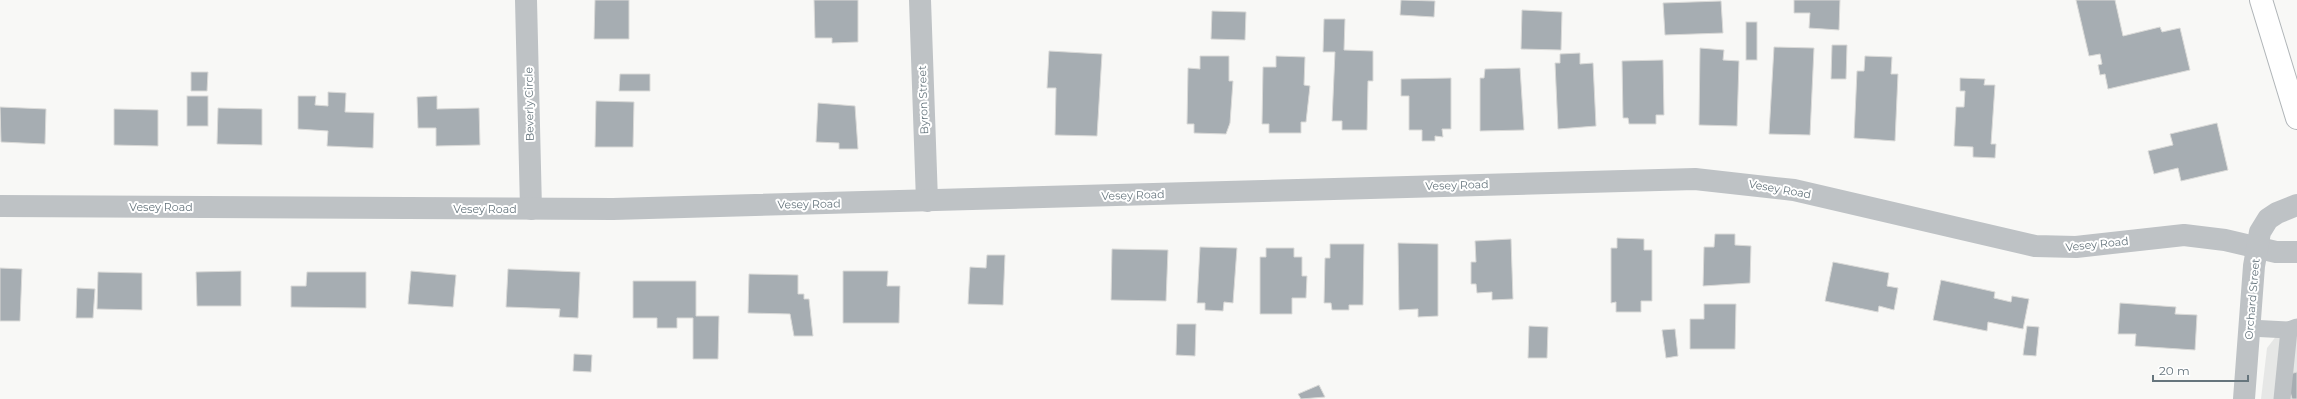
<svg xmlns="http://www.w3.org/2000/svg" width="2297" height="399" viewBox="0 0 2297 399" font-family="Montserrat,sans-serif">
<rect width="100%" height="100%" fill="#f8f8f6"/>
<path fill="#e6e7e6" d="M2297,331V399H2261L2267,348L2277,335Z"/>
<g fill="#a6adb2" stroke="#dadad8">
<path d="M595,0H629V39H594Z"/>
<path d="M814,0H858V42L832,43V38H815Z"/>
<path d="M1401,0L1435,1L1434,17L1400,15Z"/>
<path d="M1794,0H1840L1839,30L1809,28L1810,13H1794Z"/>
<path d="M2076,0H2115L2123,36L2160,27L2162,32L2180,28L2190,70L2108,89L2105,74L2100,75L2098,65L2102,64L2100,54L2089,56Z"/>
<path d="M1721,1L1723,33L1665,35L1663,3Z"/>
<path d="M1522,10L1562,12L1561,50L1521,49Z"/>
<path d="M1212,11L1246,12L1245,40L1211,39Z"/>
<path d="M1324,19H1345L1344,50L1373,51V81H1368L1367,130H1342V121H1332L1335,52H1323Z"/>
<rect x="1746" y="22" width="11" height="38"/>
<path d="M1832,45H1847L1846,79H1831Z"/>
<path d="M1774,47L1814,48L1810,135L1769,134Z"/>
<path d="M1700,48L1724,50L1723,60L1739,61L1737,126L1699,125Z"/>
<path d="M1049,51L1102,54L1097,136L1055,135L1056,88H1047Z"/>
<path d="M1580,53V64L1593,63L1596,126L1558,129L1555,63H1560V54Z"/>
<path d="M1200,56H1229V81H1233L1230,123L1226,134L1194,133V124H1187L1188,68L1200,69Z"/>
<path d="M1276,56L1305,57L1304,85L1310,86L1306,122H1301V133H1269V124H1262L1263,67H1276Z"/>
<path d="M1865,56L1892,57L1891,74H1898L1895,141L1854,138L1857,71H1864Z"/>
<path d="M1663,60L1664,115H1656V124H1629L1628,118H1623L1622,61Z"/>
<path d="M1520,68L1524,130L1480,131V78H1484L1485,69Z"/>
<path d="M191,72H208L207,91H191Z"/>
<path d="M620,74H650V91H619Z"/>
<path d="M1451,78V129H1442L1443,137L1435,136V141H1422V130H1409V96H1401V79Z"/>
<path d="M1960,78L1985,79L1984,85H1995L1991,144H1996L1995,158L1973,157V147L1954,146L1956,107H1964L1965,91H1960Z"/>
<path d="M328,92L346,93L345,112L374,113L373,148L327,146L328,131L298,129V96H316L315,105L328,106Z"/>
<rect x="187" y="96" width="21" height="30"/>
<path d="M437,96V109L479,108L480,145L436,146V128H418L417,97Z"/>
<path d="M596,101L634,102L633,147H595Z"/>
<path d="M818,103L855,106L858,149H839V143L816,142Z"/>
<path d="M0,107L46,109L45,144L1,142Z"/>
<path d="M218,108L262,109V145L217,144Z"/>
<path d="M114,109L158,110V146L114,145Z"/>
<path d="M2217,123L2228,170L2181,181L2178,168L2154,174L2148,151L2173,145L2170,134Z"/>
<path d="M1715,234H1735V245L1751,246L1750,283L1703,286L1704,247H1714Z"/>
<path d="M1617,238L1644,239V250H1652V301H1641V312H1616V302L1611,303V248H1617Z"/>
<path d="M1511,239L1513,299L1492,300V292L1477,293L1476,284H1471V262H1476L1475,241Z"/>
<path d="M1398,243L1438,244V316L1418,317V309L1399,310Z"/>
<path d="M1330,244H1364L1363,305H1349V310H1332L1331,303H1324L1325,258H1330Z"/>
<path d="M1200,247L1237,248L1233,303L1224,302L1223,311L1205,310V303H1197Z"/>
<path d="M1266,248H1294V257H1302V276H1307L1306,298H1292V314H1260V257H1266Z"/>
<path d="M1112,249L1168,250L1166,301L1111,300Z"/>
<path d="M987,255H1005L1003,305L968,304L970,267L986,268Z"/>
<path d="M1833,262L1889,273L1887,286L1898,288L1894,310L1879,306L1878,312L1825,301Z"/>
<path d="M0,268L22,269L20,321H0Z"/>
<path d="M508,269L580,272L578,318L559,317L560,309L506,307Z"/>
<path d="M241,271V306H197L196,272Z"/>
<path d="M411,271L456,275L453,307L408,304Z"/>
<path d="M843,271H888L887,286H900L899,323H843Z"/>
<path d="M98,272L142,273V310L97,309Z"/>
<path d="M307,272H366V308L291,307V286H306Z"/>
<path d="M749,274L798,275V294H804V299H809L813,336H794L790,314L748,313Z"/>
<path d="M1941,280L1995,292L1994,298L2011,302L2012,296L2029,299L2023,329L1988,322L1987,331L1933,320Z"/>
<path d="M633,281H696V316H719L718,359H693V318H677V328H657V318H633Z"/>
<path d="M77,288L95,289L93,318H76Z"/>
<path d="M2120,303L2176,307L2175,314L2197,315L2195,350L2135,346L2136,334H2118Z"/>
<path d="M1704,304H1736L1735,349H1690V319H1704Z"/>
<path d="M1177,324H1196L1195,356L1176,355Z"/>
<path d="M1529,326L1548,327L1547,358H1528Z"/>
<path d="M2027,326L2039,327L2036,356L2023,355Z"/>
<path d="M1675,329L1678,356L1666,358L1662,330Z"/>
<path d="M574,354L592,355L591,372L573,371Z"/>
<path d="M2297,372V399H2292L2286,375Z"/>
<path d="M1319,385L1325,397L1301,399L1298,394Z"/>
</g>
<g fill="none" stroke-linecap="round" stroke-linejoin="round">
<defs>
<path id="primary" d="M2261,0L2297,118"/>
</defs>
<use href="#primary" stroke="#b0b5b8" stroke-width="24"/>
<g stroke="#bec2c5" stroke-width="17">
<path d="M2249,328L2289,330L2297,327"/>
<path d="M2282,399L2289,330"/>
</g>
<g stroke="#bec2c5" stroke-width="22">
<path d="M526,0L531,209"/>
<path d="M920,0L927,201"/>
<path d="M0,206L613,209L1695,179L1794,190L2035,246L2076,247L2184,235L2225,240L2276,252H2297"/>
<path d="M2244,399L2254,266L2260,232L2268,219L2277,213L2297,205"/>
</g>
<use href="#primary" stroke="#fff" stroke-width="22"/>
</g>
<g text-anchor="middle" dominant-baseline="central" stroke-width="4" stroke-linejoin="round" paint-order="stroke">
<g font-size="11" fill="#66757d" stroke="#fff">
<text transform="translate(923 100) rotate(-92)">Byron Street</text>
<text transform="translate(529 104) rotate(-91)">Beverly Circle</text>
<text transform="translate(1457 185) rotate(-2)">Vesey Road</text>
<text transform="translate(1780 189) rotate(10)">Vesey Road</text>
<text transform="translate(1133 195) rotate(-2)">Vesey Road</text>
<text transform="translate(809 204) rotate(-1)">Vesey Road</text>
<text x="161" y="207">Vesey Road</text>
<text x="485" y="209">Vesey Road</text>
<text transform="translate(2097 244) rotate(-6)">Vesey Road</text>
<text transform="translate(2252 299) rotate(-85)">Orchard Street</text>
</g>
</g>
<path d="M2153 375v6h95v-6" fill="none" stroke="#66757d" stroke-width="2"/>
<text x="2159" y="375" font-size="12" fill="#66757d" stroke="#ffffff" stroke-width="3" paint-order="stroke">20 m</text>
</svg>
